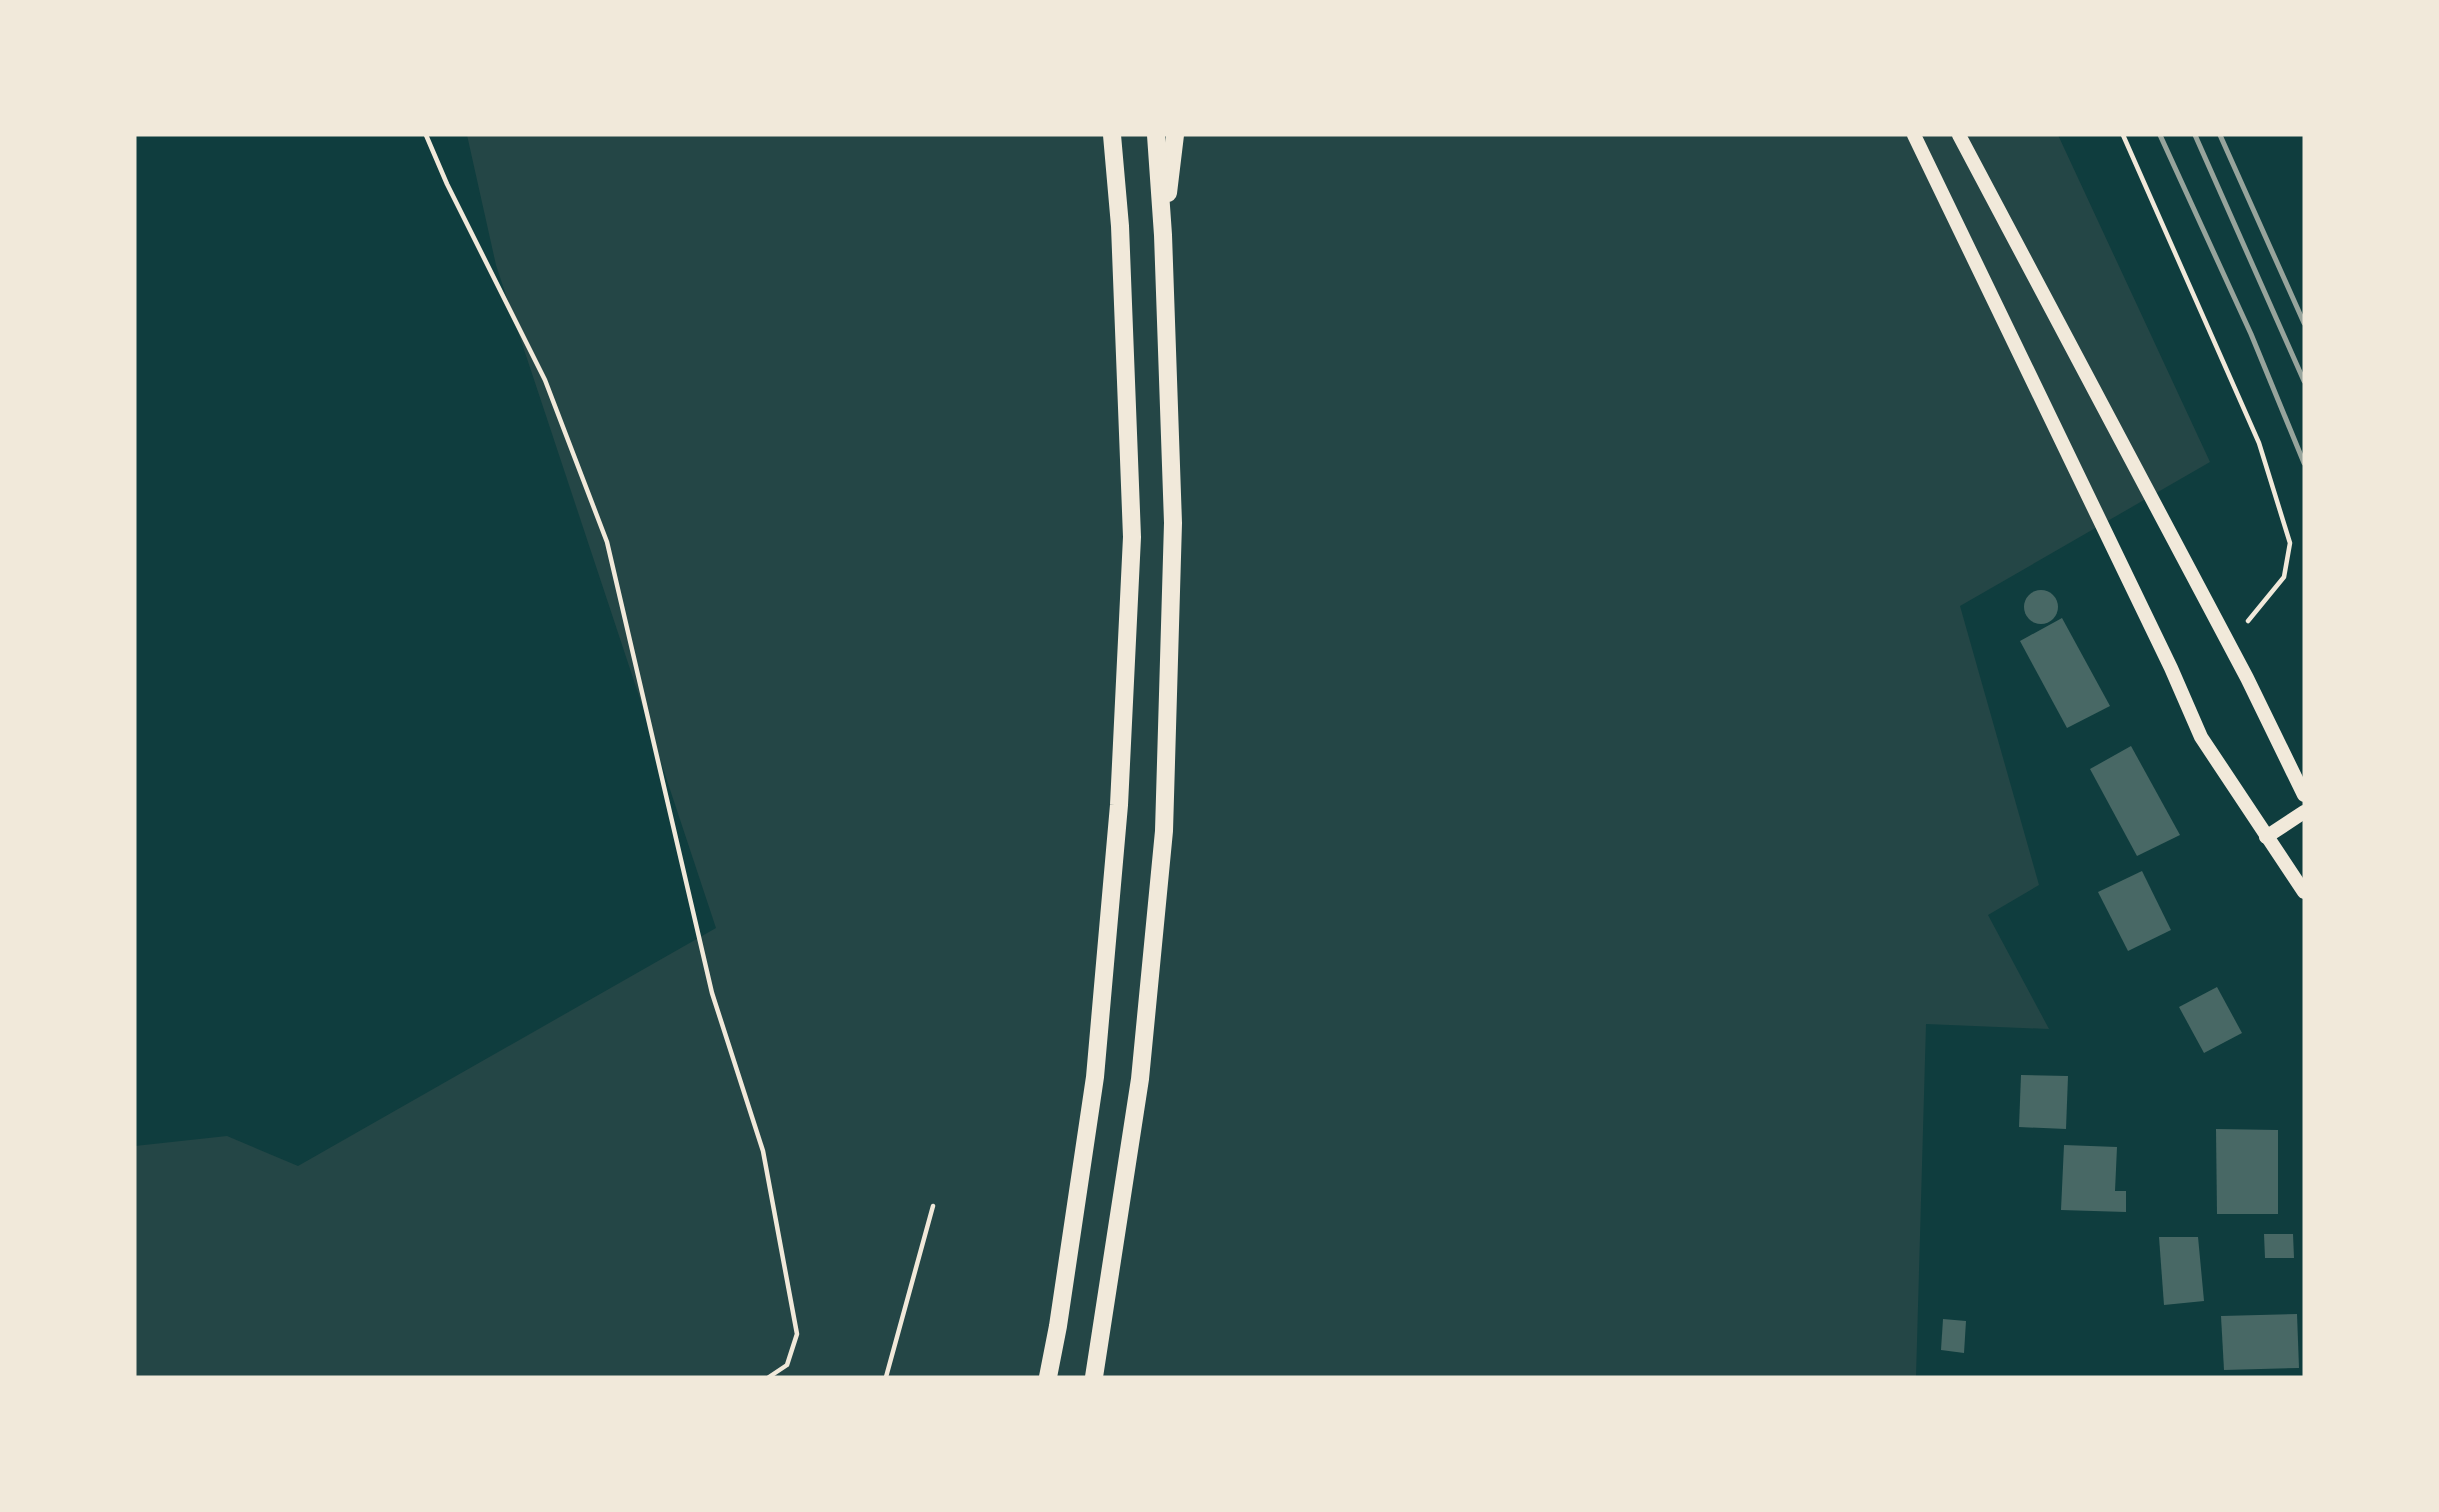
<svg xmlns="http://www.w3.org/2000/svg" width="2439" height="1512" viewBox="0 0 2439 1512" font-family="'Fira Sans Condensed',sans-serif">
<rect width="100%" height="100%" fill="#0f3d3e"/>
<path fill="#244646" d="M467,135H2058L2210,462L1960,606L2039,885L1988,915L2049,1029L1926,1024L1916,1377H135V1146L227,1136L298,1166L716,928L496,265Z"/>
<g fill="#486865">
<circle cx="2041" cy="607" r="17"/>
<path d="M2062,618L2110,706L2067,728L2020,641Z"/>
<path d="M2131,746L2180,835L2137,856L2090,769Z"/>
<path d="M2142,871L2171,930L2128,951L2098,892Z"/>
<path d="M2217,987L2242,1033L2204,1053L2179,1007Z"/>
<path d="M2021,1075L2068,1076L2066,1129L2019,1127Z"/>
<path d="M2216,1129L2278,1130V1214H2217Z"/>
<path d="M2064,1145L2117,1147L2115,1191H2126V1212L2061,1210Z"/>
<path d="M2264,1234H2293L2294,1258H2265Z"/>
<path d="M2159,1237H2198L2204,1301L2164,1305Z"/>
<path d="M2297,1314L2299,1368L2224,1370L2221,1316Z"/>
<path d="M1943,1319L1966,1321L1964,1353L1941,1350Z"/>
</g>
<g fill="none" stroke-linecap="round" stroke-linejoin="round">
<g stroke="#f1e9da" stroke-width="4.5">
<path d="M426,135L447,184L545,380L607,542L712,993L763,1151L797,1334L787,1365L769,1377"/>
<path d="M2123,135L2259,443L2290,543L2284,577L2248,621"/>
<path d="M886,1377L933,1206"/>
</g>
<g stroke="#f1e9da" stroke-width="14">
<path d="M1914,135L2171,668L2201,737L2304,892"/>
<path d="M1959,135L2247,678L2304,795"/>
<path d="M2266,837L2304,812"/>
</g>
<g stroke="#f1e9da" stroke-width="18">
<path d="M1168,193L1175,135"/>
<path d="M1048,1377L1058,1326L1095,1077L1119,805L1132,537L1120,226L1112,135"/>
<path d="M1094,1377L1140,1079L1164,831L1173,523L1163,235L1156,135"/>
</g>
<g stroke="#97a49c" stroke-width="5">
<path d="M2160,135L2251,334L2304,463"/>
<path d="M2195,135L2304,381"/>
<path d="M2220,135L2304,323"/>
</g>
</g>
<rect width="2439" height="1512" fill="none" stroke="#f1e9da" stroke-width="273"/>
</svg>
